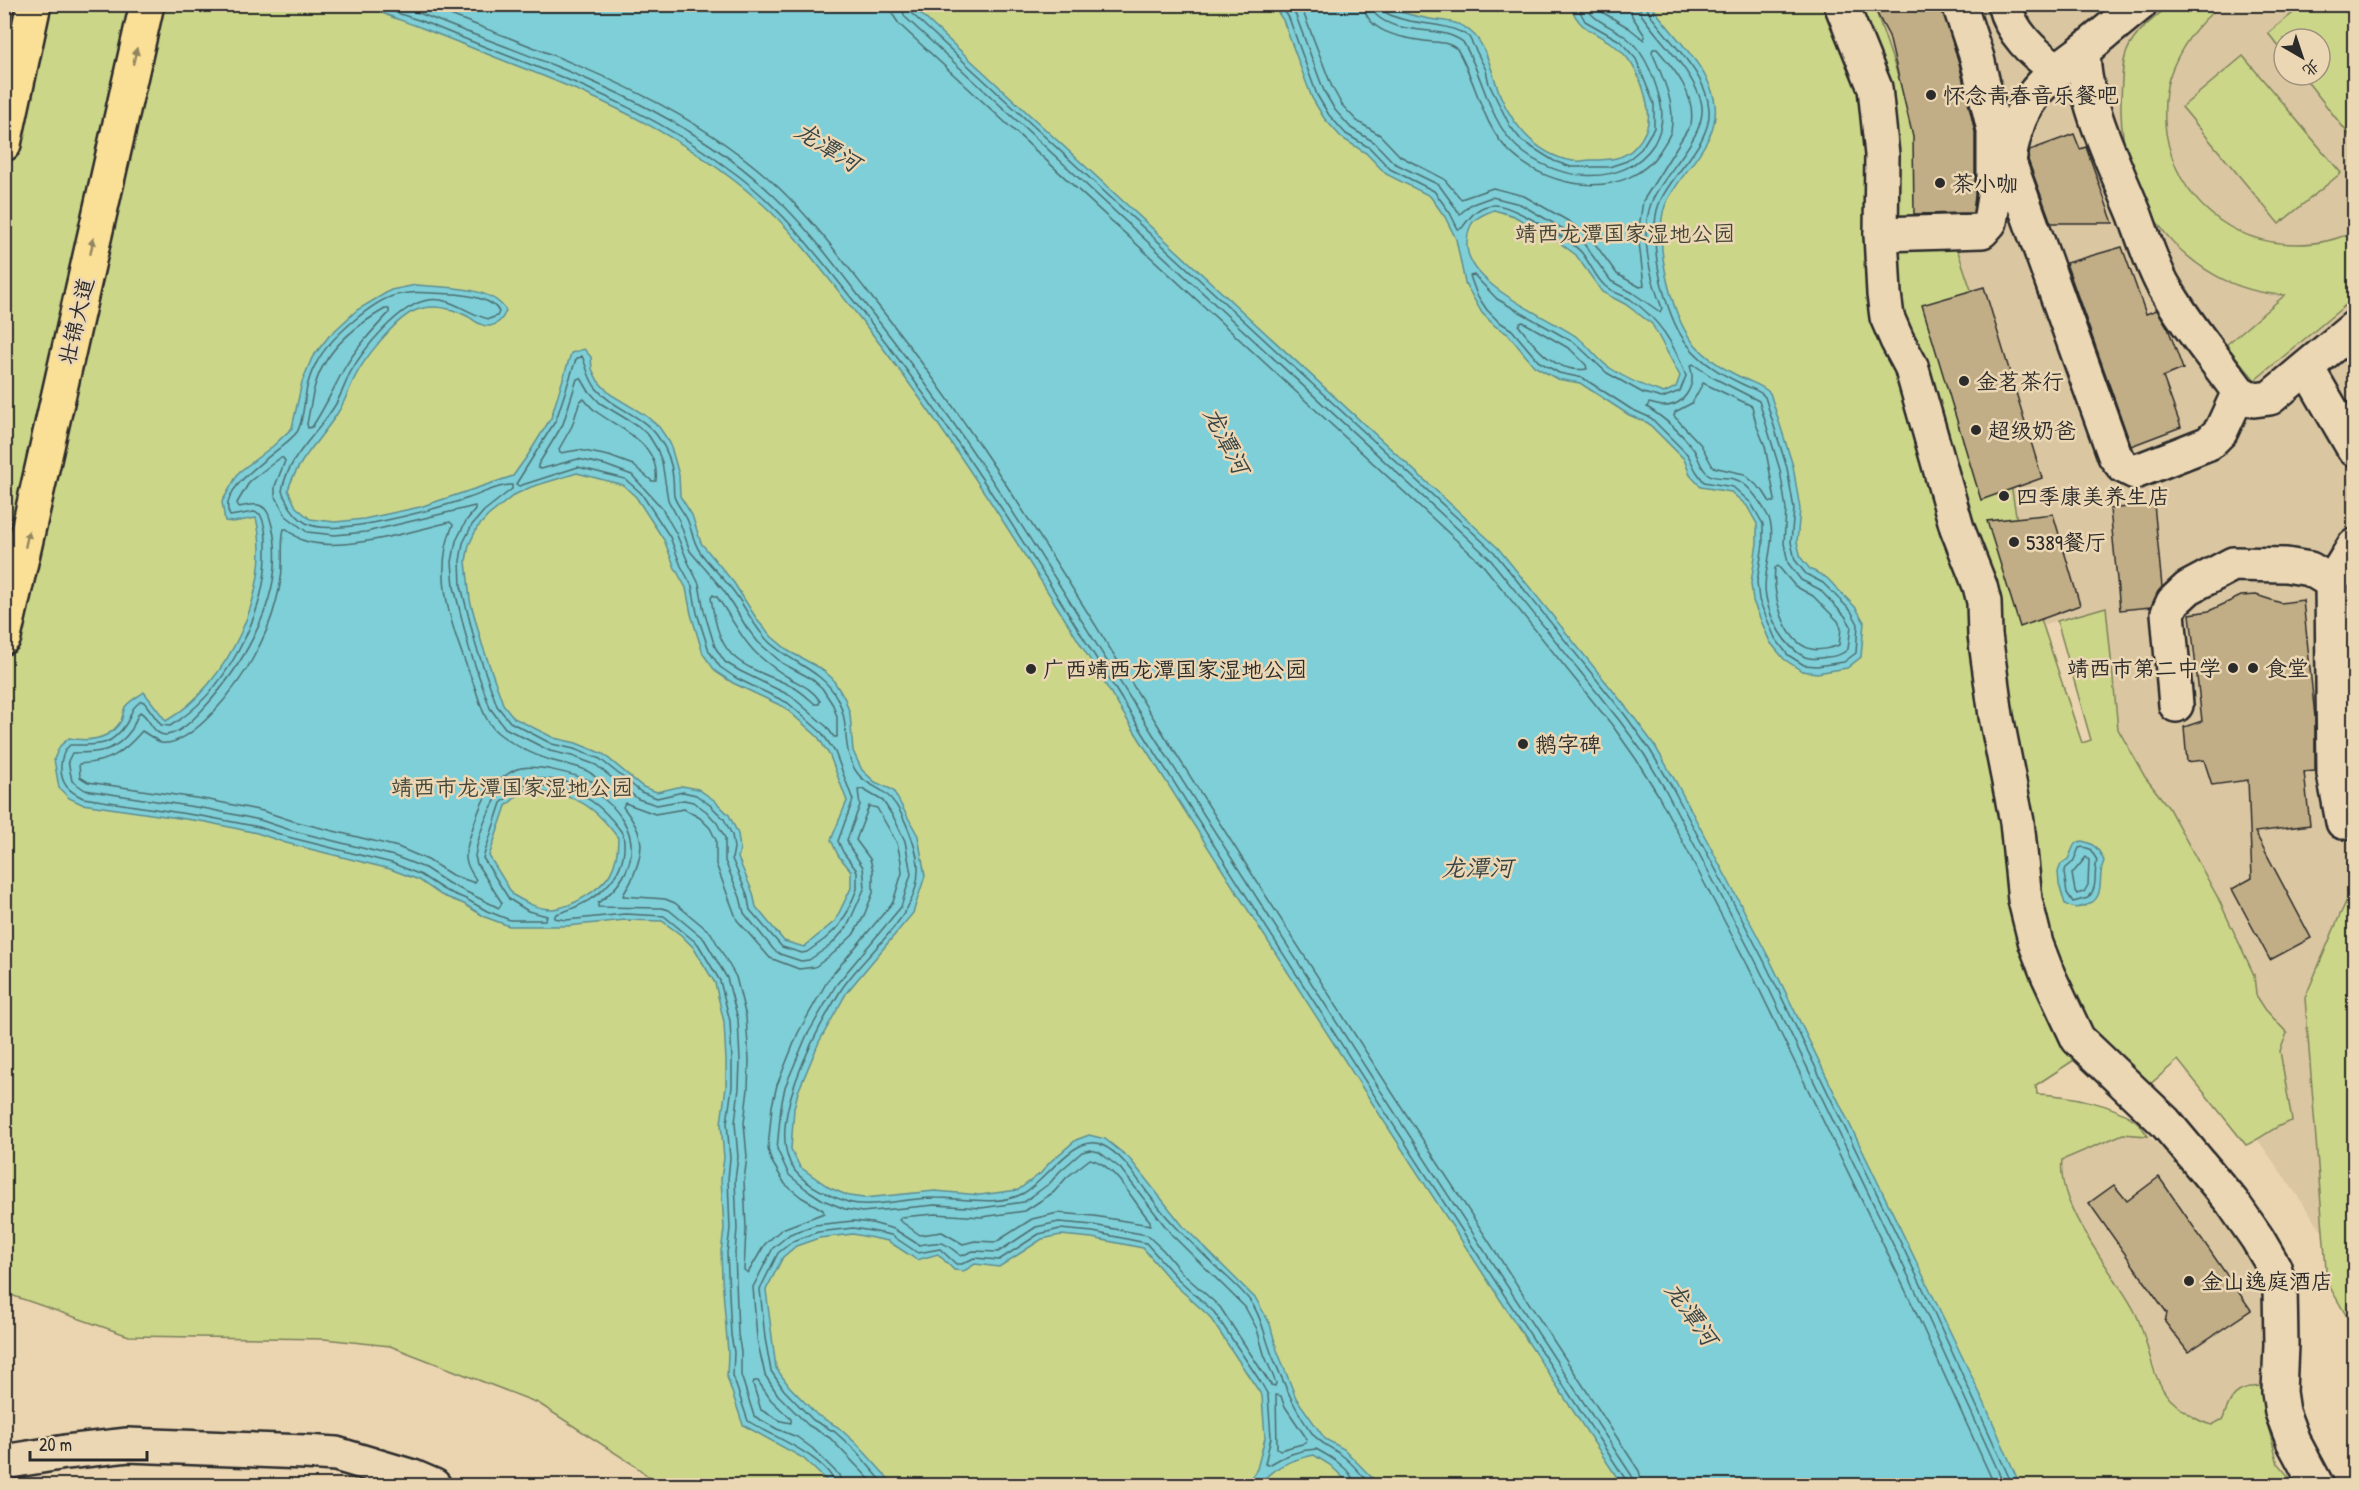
<svg xmlns="http://www.w3.org/2000/svg" width="2359" height="1490" viewBox="0 0 2359 1490" font-family="'Patrick Hand','LXGW WenKai TC',sans-serif">
<rect width="100%" height="100%" fill="#ebd5b0"/>
<filter id="ink" filterUnits="userSpaceOnUse"><feTurbulence type="fractalNoise" baseFrequency=".0167" numOctaves="2"/><feDisplacementMap in="SourceGraphic" scale="12" xChannelSelector="R" yChannelSelector="G"/><feConvolveMatrix kernelMatrix="1 2 1 2 8 2 1 2 1" color-interpolation-filters="sRGB"/></filter>
<g filter="url(#ink)">
<g fill="#dac6a1" fill-rule="evenodd">
<path d="M1861,5H2354V885L2339,917L2305,998L2323,1232L2258,1140L2280,1124L2283,1072L2280,1051L2287,1033L2265,1009L2256,995L2254,975L2218,898L2168,807L2145,778L2118,729L2106,607L1998,637ZM2284,39H2320V75H2284Z"/>
<path d="M2123,1134L2148,1136L2177,1160L2225,1219L2260,1274L2265,1289V1364L2261,1386L2245,1387L2227,1406L2223,1419L2212,1425L2200,1422L2171,1400L2161,1384L2135,1311L2078,1223L2068,1195L2061,1168L2062,1160Z"/>
</g>
<g fill="#cbd689" stroke="#7b805a" stroke-width="1.5">
<path d="M4,5H1874L1985,331L2026,574L2082,743L2091,740L2057,621L2106,607L2118,729L2145,777L2168,807L2218,898L2254,975L2256,995L2265,1009L2287,1033L2280,1051L2292,1121C2275,1125 2263,1138 2246,1145L2178,1060L2148,1086L2088,1051L2036,1085L2037,1094C2067,1095 2111,1103 2136,1121C2141,1125 2144,1131 2148,1136L2123,1134L2062,1160C2056,1208 2113,1270 2134,1310C2149,1338 2149,1375 2170,1399C2181,1410 2198,1422 2212,1425L2223,1419C2230,1396 2236,1388 2261,1386L2265,1415L2278,1464L2296,1485H659L634,1465L538,1403L390,1346L324,1339L129,1336L5,1293Z"/>
<path d="M2170,5H2221C2197,24 2179,48 2169,78C2164,95 2164,116 2166,133C2177,199 2230,244 2297,244C2316,244 2337,240 2354,231V298L2255,380L2226,345L2285,295C2185,290 2118,197 2121,101C2122,85 2121,66 2127,51C2135,32 2154,18 2170,5Z"/>
<path d="M2303,5H2348L2354,12V141L2302,75H2320V39H2284V53L2268,33Z"/>
<path d="M2243,56L2341,173L2279,224L2182,107Z"/>
<path d="M2354,885V1329L2327,1282L2305,998L2339,917Z"/>
</g>
<g fill="#7ecfd7" stroke="#5d8d92" stroke-width="1.5" fill-rule="evenodd">
<path d="M367,5H911L1498,548L1630,712L1655,746L1676,782L1768,956L1932,1294L1984,1402L2020,1485H1622C1455,1232 1290,978 1128,721C1042,582 957,441 856,313C825,275 796,233 758,200C687,138 602,98 515,65C484,53 453,40 422,28C402,20 384,16 367,5Z"/>
<path d="M1273,5H1382C1395,11 1410,15 1425,18C1442,22 1457,19 1471,32C1484,42 1490,65 1495,80C1505,116 1533,155 1573,161C1578,162 1585,160 1591,160C1608,160 1624,160 1636,146C1647,134 1651,120 1647,104C1643,83 1633,59 1615,46C1594,30 1580,32 1570,5H1651C1670,33 1706,64 1714,98C1724,141 1679,171 1665,206C1653,237 1671,316 1692,341C1707,359 1726,371 1747,380C1756,384 1763,386 1770,393L1793,466L1800,509L1797,542L1801,558L1810,569L1827,578L1856,608L1864,622L1861,657L1847,668L1817,673L1802,671L1784,659L1770,642L1753,601L1751,583L1757,543V524L1747,506L1731,492L1701,487L1690,475L1684,459L1648,423L1629,415L1580,383L1557,379L1534,366L1508,334L1495,326L1482,313L1465,283L1456,239L1445,217L1430,196L1386,174L1366,153L1342,138L1324,118L1312,98L1283,20ZM1494,210L1514,216L1557,241L1576,255L1602,292L1625,304L1652,324L1680,376L1676,387L1664,393C1645,387 1626,379 1610,368C1597,360 1589,345 1577,337C1547,316 1464,285 1467,242C1468,221 1476,217 1494,210Z"/>
<path d="M416,285C442,288 492,285 506,311C503,318 498,325 490,326C482,327 475,321 469,317C452,308 431,303 412,312C394,321 364,359 355,377C349,389 345,402 337,414C320,440 297,461 288,490L296,507L310,519L335,522L364,519L420,507L513,476L528,455L551,418L571,353L584,349L591,357L592,369L598,381L610,394L645,415L659,427L670,443L679,475L680,496L692,515L701,543L734,583L758,621L772,637L790,652L820,668L832,678L845,699L850,714L853,751L862,770L875,782L893,790L918,836L925,876L913,913L847,992L819,1042L798,1092L794,1108L791,1149L800,1167L830,1188L849,1196L864,1198L935,1191L980,1195L1018,1190L1041,1173L1050,1162L1076,1140L1089,1135L1105,1139L1129,1158L1183,1226L1256,1299L1270,1324L1277,1350L1296,1398L1325,1439L1344,1449L1379,1485H1351L1330,1465L1314,1455C1290,1460 1274,1467 1258,1485H1246L1257,1469L1265,1438L1262,1396L1209,1316L1172,1282L1143,1248L1092,1238L1061,1235L1042,1239L999,1267L975,1264L964,1271L954,1270L938,1254L917,1260L888,1241L853,1234L819,1238L796,1246L783,1257L766,1290L776,1368L789,1386L817,1415L838,1427L859,1446L894,1485H831L803,1458L743,1425L727,1377L728,1352L722,1278L721,1252L724,1229L721,1179L724,1158L721,1123L726,1087V1061L724,1022L715,983L693,947L681,935L662,921L625,920L567,926H509L485,917L464,904L441,895L419,880L390,869L286,843L257,833L206,822L82,804L69,798L59,788L54,759L60,746L69,738C89,742 109,740 121,721C123,716 123,711 125,707C129,701 139,696 144,692L166,721C228,685 274,588 256,518L233,522L225,521L222,502L239,472L273,446L292,428L302,382L312,358L329,336L357,310L391,290ZM577,473L623,485L636,497L664,540L675,568L686,588L691,614L703,654L716,672L733,683L784,707L818,737L830,756L847,801L831,840L838,855L851,871V888L835,921L804,947L784,941L756,907L753,893L738,858L740,849L738,834L729,815L714,800L698,789L682,786L657,792L643,787L603,754L576,743L554,738L514,718L503,704L482,644L470,600L466,561L469,545L477,528L488,516L514,495L531,487ZM524,790C572,795 589,798 618,838C618,850 617,862 610,874C600,890 571,908 552,909C537,909 525,902 513,895L489,856L506,806Z"/>
<path d="M2082,841C2095,844 2099,849 2104,861C2096,878 2108,899 2084,906C2077,909 2071,908 2065,904L2059,884L2058,872L2061,864L2068,859L2075,843Z"/>
</g>
<g fill="none" stroke-linecap="round" stroke-linejoin="round">
<g stroke="#4c6d70" stroke-width="1.5">
<path d="M378,4C392,13 408,16 424,22C455,35 485,47 516,59C595,89 669,123 736,174C784,210 820,259 857,305C960,435 1046,578 1134,719C1295,974 1459,1228 1626,1480L1627,1486"/>
<path d="M395,4C423,14 450,26 478,36C581,75 691,117 772,194C808,228 838,269 868,308C975,442 1062,591 1154,736C1311,984 1470,1231 1632,1476L1634,1486"/>
<path d="M423,4C546,54 679,94 778,187C814,221 843,261 873,299C979,432 1066,579 1156,722C1314,974 1476,1223 1639,1471L1643,1486"/>
<path d="M891,4L893,15L899,24L1482,564L1612,725L1636,759L1657,793L1748,966L1912,1304L1995,1486"/>
<path d="M900,4L905,17L1489,558L1619,720L1644,754L1665,789L1756,962L1920,1300L2005,1486"/>
<path d="M908,4L910,12L1494,552L1625,715L1650,750L1671,785L1763,959L1927,1297L2013,1486"/>
<path d="M1280,4L1289,18L1317,95L1329,115L1346,134L1370,148L1390,169L1434,191L1450,213L1458,229L1462,228C1470,217 1478,205 1494,205C1510,204 1571,240 1582,253C1590,263 1595,277 1605,286C1612,292 1622,295 1630,299C1659,319 1674,343 1686,376L1680,391L1662,398L1643,393L1607,373L1575,343L1497,299L1474,275L1470,276L1477,295L1487,310L1498,321L1512,330L1538,361L1559,373L1583,378L1631,409L1651,418L1688,455L1696,471L1704,482L1733,487L1751,503L1763,524V544L1757,582L1759,600L1775,638L1788,655L1804,665L1817,666L1844,662L1856,653L1858,624L1851,611L1823,583L1806,574L1795,560L1791,542L1794,509L1787,468L1765,397C1758,389 1751,389 1742,384C1721,374 1702,363 1687,344C1665,318 1646,237 1659,204C1671,173 1712,144 1709,109C1707,79 1681,53 1663,31C1657,23 1647,14 1646,4"/>
<path d="M1289,4L1296,16L1324,91L1335,110L1351,128L1374,142L1394,163L1439,185L1460,214L1470,205L1492,197L1520,204L1565,230L1584,244L1611,281L1633,293L1660,312L1662,308C1650,278 1639,233 1652,201C1664,172 1710,134 1701,101C1691,68 1660,42 1641,14L1639,4"/>
<path d="M1300,4L1332,87L1342,105L1357,121L1380,135L1400,156L1444,179L1461,199L1493,188L1524,196L1570,222L1590,237L1617,274L1640,287L1644,286L1638,234L1643,201L1691,124C1696,95 1675,70 1657,49H1653L1652,52C1662,76 1676,103 1671,131C1669,138 1664,144 1660,151C1628,201 1550,190 1511,153C1481,125 1477,82 1457,49C1447,41 1436,43 1424,41C1402,38 1365,32 1364,4"/>
<path d="M1373,4L1376,15C1400,37 1439,24 1463,42C1483,75 1488,120 1517,147C1554,181 1624,190 1654,144C1662,130 1664,116 1660,100C1654,76 1644,49 1623,35C1609,25 1592,20 1584,4"/>
<path d="M1381,4L1383,11C1409,28 1444,19 1469,37L1486,70L1489,84L1510,126L1522,141L1554,161L1571,167H1609L1627,161L1641,149L1654,128V104L1636,59L1620,41L1585,21L1576,4"/>
<path d="M1594,4L1597,9L1629,28L1644,40L1645,36L1632,16L1630,4"/>
<path d="M385,309H389V313C373,330 356,348 344,369C333,389 325,408 312,427L308,428L307,424C311,405 313,383 323,366C336,342 362,322 385,309Z"/>
<path d="M1523,322L1570,349L1586,365L1587,369C1556,374 1536,348 1519,326L1520,323Z"/>
<path d="M1693,364L1712,377L1759,401L1780,470L1786,509L1784,543L1788,563L1801,580L1819,589L1845,616L1851,626L1848,649C1842,655 1836,656 1827,657C1820,658 1812,660 1805,657C1784,647 1770,619 1766,597C1761,572 1779,538 1768,516C1761,503 1749,483 1734,479C1726,477 1714,479 1708,474C1700,468 1699,458 1694,450C1682,433 1664,418 1647,407L1649,403C1654,404 1659,406 1664,406C1685,406 1697,384 1690,366Z"/>
<path d="M581,378L588,390L600,403L638,426L649,436L657,449L662,462L668,500L679,520L690,551L724,591L747,628L758,642L782,663L812,679L822,688L833,705L837,717V737H834L827,727L791,696L740,671L725,662L715,647L704,611L699,584L688,562L676,533L661,507L632,475L605,465L578,459L541,469L538,468V465L563,424L577,379Z"/>
<path d="M1703,383L1752,406L1756,424L1765,446L1775,500L1774,502H1770L1763,491L1744,474L1713,467L1701,445L1674,416L1675,412L1692,403Z"/>
<path d="M584,399C588,404 592,409 598,413C622,430 660,444 656,481H652L633,465L609,456L579,450L560,453L559,449L572,426L580,401Z"/>
<path d="M450,522L453,525C430,576 455,636 474,685C481,704 484,724 502,736C514,745 532,754 547,759C563,765 586,765 597,779L594,782C576,775 535,763 517,769C507,773 494,784 488,793C480,803 465,847 466,859C467,867 472,873 476,880L475,883L452,875L428,860L398,847L293,821L263,811L209,800L88,782L80,777L79,764C110,762 122,754 142,731L161,743C193,747 239,684 253,658C263,640 271,622 276,602C279,591 282,577 282,566C283,554 281,539 284,529H287C292,533 296,537 302,540C338,554 413,531 450,522Z"/>
<path d="M1778,566L1795,586L1813,596L1838,621L1841,628L1839,645C1832,648 1819,651 1811,649C1783,642 1772,593 1775,568Z"/>
<path d="M713,595L717,597C731,616 740,638 757,654C767,663 779,672 791,679C802,685 812,689 820,701L819,704H815C808,698 801,691 793,687C774,677 747,670 732,655C718,641 714,617 711,598Z"/>
<path d="M625,803L655,814L684,809L700,818L710,828L716,840V864L737,920L770,958L799,969L815,967L835,952L853,935L863,918L873,893V870L870,859L856,840L869,806L877,808L897,843L901,861L902,873L893,902L828,980L798,1033L777,1085L772,1106L768,1149L771,1160L785,1184L801,1197L823,1210L824,1213L782,1229L765,1244L748,1273L744,1270L746,1229L744,1180L747,1157L744,1123L748,1089L749,1060L746,1017L736,977L711,933L675,903L665,899L623,896C625,890 630,885 632,879C646,847 644,834 623,807Z"/>
<path d="M2083,847L2090,849L2097,860C2093,874 2099,886 2088,898L2073,902L2067,893L2064,873L2066,868L2073,862L2079,848Z"/>
<path d="M2086,857L2089,860L2088,885L2084,892L2077,894L2075,891L2072,874Z"/>
<path d="M1090,1159C1115,1164 1134,1203 1150,1221V1225L1094,1216L1058,1213L1032,1219L996,1242L975,1241L963,1244L942,1232L920,1235L899,1220L901,1217L935,1214L982,1217L1025,1211L1054,1192L1067,1177Z"/>
<path d="M754,1381H758L771,1400L791,1419V1423L781,1421L761,1410L753,1384Z"/>
<path d="M1276,1395L1281,1396L1284,1405L1307,1439L1306,1443L1280,1450L1277,1448Z"/>
<path d="M835,1486C832,1459 769,1435 748,1421L733,1376L734,1352L731,1335L727,1253L730,1229L728,1179L730,1158L727,1123L732,1087V1061L730,1021L720,981L698,944L664,916L625,914L566,920L554,918L556,914C592,904 631,878 623,834C594,793 573,788 524,784L501,803L483,858L509,899L528,911L547,916L545,920H510L487,911L466,899L444,890L421,875L392,863L288,837L259,827L207,817L83,798C77,795 71,792 67,787C58,776 59,754 70,745C94,744 109,750 126,724C133,713 129,710 141,701L144,702L161,725L170,726C224,694 265,617 266,555C266,541 267,527 260,514L254,512L230,516C214,487 283,451 297,432C304,421 304,396 308,383C310,376 313,368 317,362C328,340 372,301 396,295C416,290 435,294 455,294C467,295 494,299 499,312L497,316L489,319C469,315 450,296 428,300C399,305 364,348 350,373C344,386 340,399 332,410C315,436 287,459 282,491C287,504 294,516 306,523C333,539 438,508 469,498C482,494 499,484 512,485V489L484,511L472,525L463,543L460,561L461,586L476,646L497,706L510,722L552,744L574,749L600,759L641,792L657,798L683,792L696,795L710,805L724,819L732,835L734,848L732,859L747,894L750,910L782,947L802,953L807,952L825,939L839,926L848,911L857,889V871L843,852L838,841L853,800L835,752L822,733L788,703L736,678L720,667L709,651L697,613L692,586L681,566L670,537L641,493L625,479L578,467L519,486L516,484L556,420L576,359L582,356C587,367 588,378 596,388C613,409 643,415 658,437C667,449 672,464 673,478C674,484 673,490 674,496C676,504 683,511 687,519C692,530 693,542 700,552C710,566 724,578 734,592C747,609 754,628 770,643C792,663 823,671 837,698C851,722 840,751 858,774C866,784 876,786 886,794C901,805 913,839 917,857C927,913 868,948 841,990C817,1029 762,1128 795,1171C806,1185 831,1197 848,1202C873,1209 909,1197 936,1198C963,1198 998,1207 1024,1193C1046,1181 1075,1132 1102,1145C1124,1155 1136,1178 1150,1196C1169,1222 1193,1244 1216,1267C1229,1279 1244,1291 1253,1305C1263,1321 1265,1338 1272,1355C1284,1383 1294,1409 1312,1433C1320,1444 1330,1446 1340,1454C1352,1462 1362,1475 1371,1486"/>
<path d="M842,1486L839,1475L812,1448L797,1437L777,1429L754,1416L741,1375V1352L738,1334L735,1253L737,1229L735,1180L738,1157L735,1123L739,1088L740,1061L738,1019L727,978L704,939L669,910L662,908L598,907V903C642,872 643,825 597,794C582,784 563,780 545,779C537,778 525,775 518,778C493,791 479,831 475,856L477,864L502,903L499,908L448,883L425,868L394,856L290,830L260,820L208,809L85,790L72,781L68,761L72,753C98,753 115,753 132,729C135,723 136,717 140,712C150,717 152,735 166,735C180,734 195,718 203,709C245,664 288,590 272,526C270,519 269,510 261,506C255,503 246,506 239,507L237,503L250,481L280,458H283L285,461L275,486V495L286,516L307,532L335,535L366,532L475,506V510L466,521L456,541L452,562L454,587L469,648L490,708L505,728L550,751L572,756L596,765L638,799L657,805L684,800L693,802L706,811L717,823L725,838V861L740,897L744,913L774,950L780,954L801,961L809,960L831,945L847,927L865,887L863,867L850,848L847,840L860,805L858,790L862,789L883,801L894,818L905,841L911,874L901,907L836,985L806,1037L785,1087L781,1107L777,1149L789,1175L806,1189L823,1200L845,1209L862,1212L935,1205L981,1208L1024,1202L1050,1183L1060,1171L1082,1152L1090,1150L1099,1152L1120,1168L1172,1235L1245,1307L1257,1329L1264,1354L1276,1383L1275,1386L1271,1385L1220,1307L1182,1273L1163,1250L1147,1235L1093,1225L1059,1222L1036,1227L998,1252L973,1251L961,1256C942,1240 943,1241 919,1245L894,1229L872,1223L853,1221L815,1225L790,1234L773,1248L753,1287L757,1339L765,1375L778,1395L808,1425L830,1438L876,1486"/>
<path d="M886,1486L855,1450L835,1432L813,1420L784,1390L771,1371L765,1338L760,1289L778,1253L793,1241L818,1232L853,1228L871,1231L891,1235L918,1253L940,1249L956,1264H962L974,1258L999,1260L1039,1234L1060,1229L1093,1232L1146,1243L1177,1278L1214,1312L1260,1381L1268,1395L1271,1437L1265,1464L1269,1465C1283,1456 1299,1450 1316,1449C1329,1456 1353,1469 1355,1486"/>
</g>
</g>
<g fill="#c1ae86" stroke="#2b2b2b" stroke-width="1.5">
<path d="M1872,4H1941L1959,63L1975,132V196L1973,213L1914,214L1913,137L1889,36Z"/>
<path d="M2074,134L2080,149L2086,147L2113,223H2051L2028,160L2030,150Z"/>
<path d="M2122,247L2146,314L2157,310L2168,328L2183,369L2163,377L2181,427L2131,446L2066,263Z"/>
<path d="M1984,287L2042,478L1981,500L1922,305Z"/>
<path d="M2154,504L2162,587L2151,607L2120,610L2110,509Z"/>
<path d="M2053,514L2080,605L2020,627L1987,521Z"/>
<path d="M2256,595L2281,603L2303,600L2315,717V771L2304,772L2310,825L2255,832L2311,938L2270,960L2232,889L2252,878L2248,780L2212,785L2204,760L2187,762L2184,727L2202,721L2190,614L2209,611L2241,596Z"/>
<path d="M2159,1177L2251,1310L2188,1352L2165,1322L2167,1313L2089,1203L2114,1185L2127,1201Z"/>
</g>
<g fill="none" stroke-linecap="round" stroke-linejoin="round">
<defs>
<g id="minor">
<path d="M1841,4L1875,88L1882,155L1881,234L1884,294L1887,317L1897,340L1911,366L1957,528L1980,586L1984,602L1985,635L1996,716L2017,822L2025,900L2036,944L2048,975L2078,1039L2165,1122L2232,1202L2257,1238L2274,1267L2280,1287L2281,1344L2279,1392L2282,1412L2293,1441L2317,1486"/>
<path d="M2004,4C2011,33 2033,53 2056,69"/>
<path d="M2140,4L2084,50C2079,93 2118,173 2135,215C2143,237 2151,262 2162,283C2184,322 2213,356 2239,392L2254,400L2270,398L2354,328"/>
<path d="M2084,50C2040,81 2015,106 2009,162L2115,456L2123,466L2135,472L2209,443L2221,431L2239,392"/>
<path d="M1881,234L1982,231L1990,222L1994,197V130L1977,58L1959,4"/>
<path d="M2307,368L2354,449"/>
<path d="M2176,705L2168,613L2173,602L2188,588L2233,564L2286,565L2310,569L2332,582"/>
<path d="M2343,822L2334,774L2332,582L2354,546"/>
<path d="M4,1462L66,1452L128,1445L305,1452L336,1454L413,1477L434,1486"/>
</g>
<g id="major">
<path d="M4,144L34,4"/>
<path d="M4,637L147,4"/>
</g>
</defs>
<use href="#minor" stroke="#2b2b2b" stroke-width="38"/>
<use href="#major" stroke="#2b2b2b" stroke-width="38"/>
<use href="#minor" stroke="#ecd7b5" stroke-width="33"/>
<use href="#major" stroke="#fadf96" stroke-width="33"/>
</g>
<defs><path id="oneway-solid" d="M-6-.8H1V-3.2L6.5 0L1 3.2V.8H-6Z" transform="scale(1.5)"/></defs>
<g fill="#928560">
<use href="#oneway-solid" transform="translate(135 56) rotate(-77)"/>
<use href="#oneway-solid" transform="translate(92 246) rotate(-79)"/>
<use href="#oneway-solid" transform="translate(27 539) rotate(-78)"/>
</g>
</g>
<g fill="#2b2b2b" stroke="#ecd7b5" stroke-width="2">
<circle cx="1931" cy="95" r="6"/>
<circle cx="1940" cy="183" r="6"/>
<circle cx="1964" cy="381" r="6"/>
<circle cx="1976" cy="430" r="6"/>
<circle cx="2004" cy="496" r="6"/>
<circle cx="2014" cy="542" r="6"/>
<circle cx="2233" cy="668" r="6"/>
<circle cx="2253" cy="668" r="6"/>
<circle cx="1031" cy="669" r="6"/>
<circle cx="1523" cy="744" r="6"/>
<circle cx="2189" cy="1281" r="6"/>
</g>
<g text-anchor="middle" dominant-baseline="central" stroke-width="5" stroke-linejoin="round" paint-order="stroke">
<g font-size="22" fill="#2b2b2b" stroke="#ecd7b5" text-anchor="start">
<text x="1943" y="95">怀念青春音乐餐吧</text>
<text x="1952" y="183">茶小咖</text>
<text x="1976" y="381">金茗茶行</text>
<text x="1988" y="430">超级奶爸</text>
<text x="2016" y="496">四季康美养生店</text>
<text x="2026" y="542">5389餐厅</text>
<text x="2221" y="668" text-anchor="end">靖西市第二中学</text>
<text x="2265" y="668">食堂</text>
<text x="1043" y="669">广西靖西龙潭国家湿地公园</text>
<text x="1535" y="744">鹅字碑</text>
<text x="2201" y="1281">金山逸庭酒店</text>
</g>
<g font-size="22" fill="#434539" stroke="#ecd7b5">
<text x="1625" y="233">靖西龙潭国家湿地公园</text>
<text x="512" y="787">靖西市龙潭国家湿地公园</text>
</g>
<g font-size="22" fill="#2b2b2b" stroke="#ecd7b5">
<text transform="translate(76 321) rotate(-77)">壮锦大道</text>
</g>
<g font-size="24" font-style="italic" fill="#374445" stroke="#ecd7b5">
<text transform="translate(828 146) rotate(32)">龙潭河</text>
<text transform="translate(1227 440) rotate(63)">龙潭河</text>
<text x="1477" y="867">龙潭河</text>
<text transform="translate(1692 1313) rotate(55)">龙潭河</text>
</g>
</g>
<rect width="2359" height="1490" fill="none" stroke="#ecd7b5" stroke-width="24"/>
<rect x="12" y="12" width="2335" height="1466" fill="none" stroke="#2b2b2b" stroke-width="2" filter="url(#ink)"/>
<g transform="translate(2302 57) rotate(141)"><circle r="28" fill="#ecd7b5" stroke="#9f927e" stroke-width="1.5"/>
<path d="M0-4.5L10 22L0 15L-10 22Z" fill="#2b2b2b"/>
<text y="-9" font-size="16" font-weight="bold" text-anchor="middle" fill="#2b2b2b">北</text>
</g>
<path d="M30 1451v9h117v-9" fill="none" stroke="#2b2b2b" stroke-width="3"/>
<text x="39" y="1451" font-size="18" fill="#2b2b2b" stroke="#ecd7b5" stroke-width="4.5" paint-order="stroke">20 m</text>
</svg>
